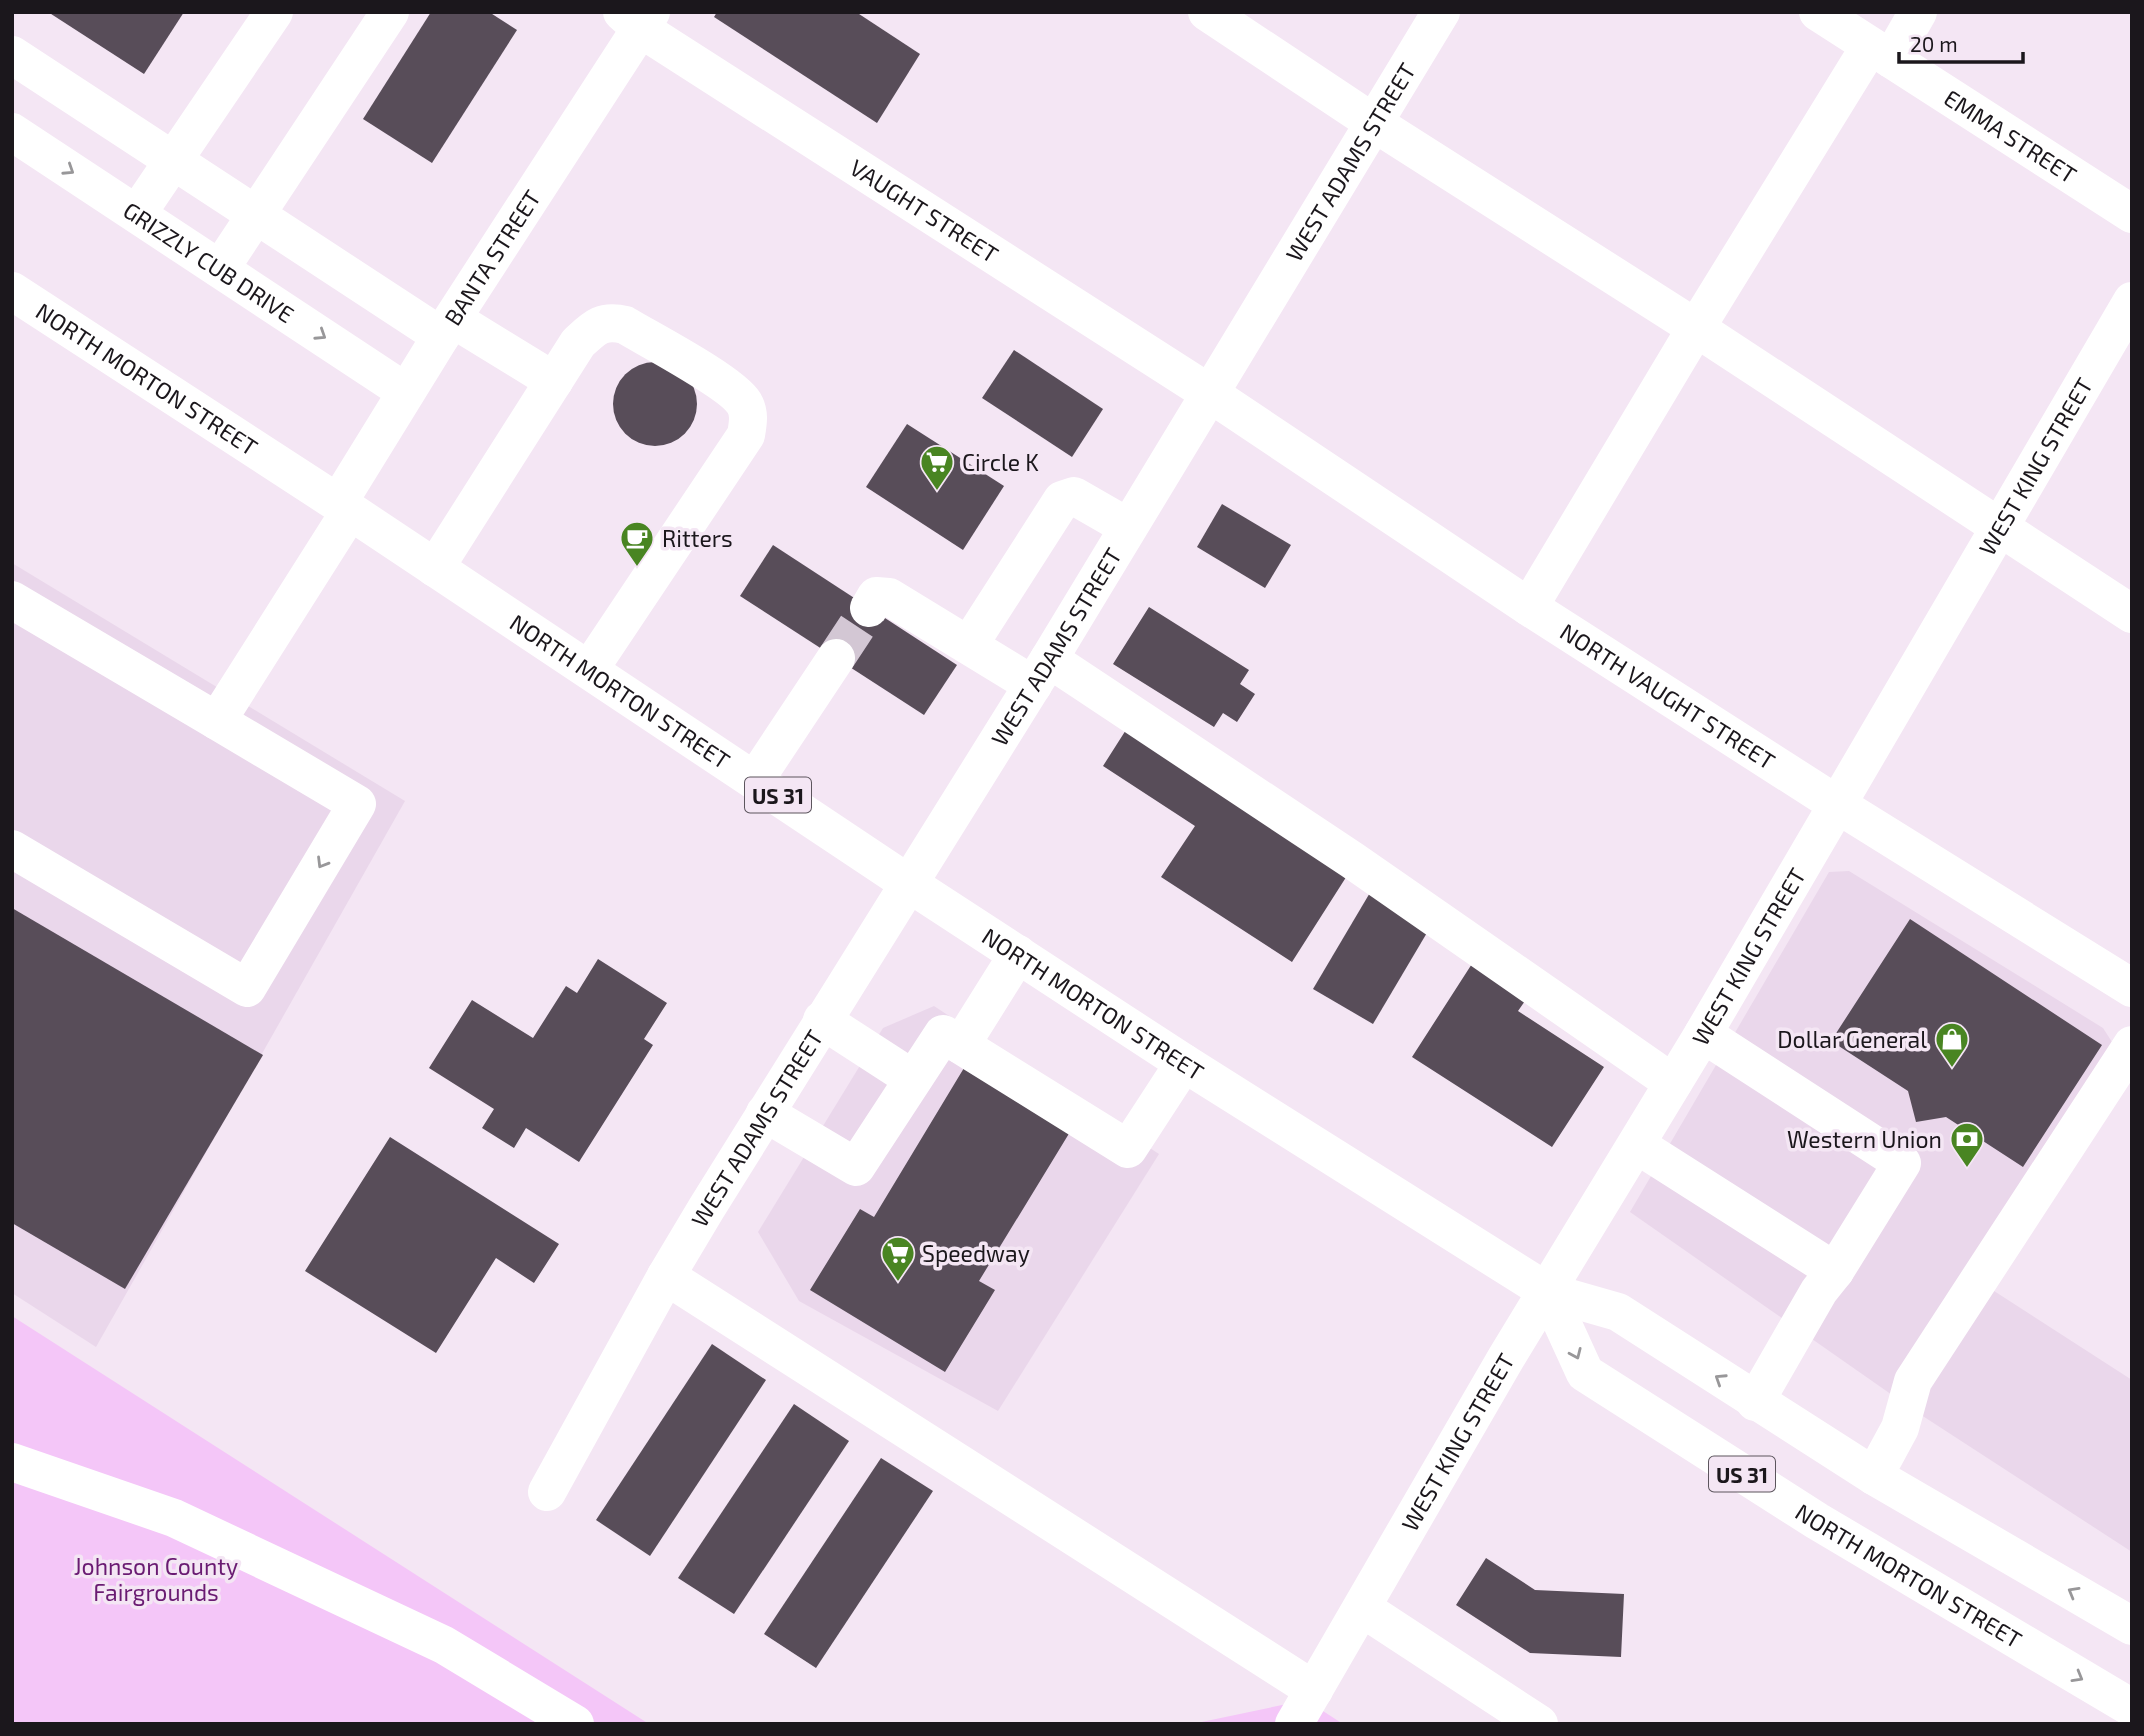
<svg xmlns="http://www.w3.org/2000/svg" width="2144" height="1736" viewBox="0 0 2144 1736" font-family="'Exo 2',sans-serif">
<rect width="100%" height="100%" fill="#f4e6f4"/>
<g fill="#ead7eb">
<path d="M12,563L405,801L96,1347L12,1293Z"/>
<path d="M1849,871L2103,1028L2112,1042L1963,1271L2132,1380V1552L1915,1411L1630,1212L1829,872Z"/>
<path d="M934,1006L1159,1154L998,1411L799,1301L758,1232L883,1028Z"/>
</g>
<g fill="#f4c6f8">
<path d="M12,1316L649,1724H12Z"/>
<path d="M1306,1700L1343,1724H1192Z"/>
</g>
<g fill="#584d59">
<path d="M48,12H184L144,74Z"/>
<path d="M431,12H489L517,30L432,163L363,119Z"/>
<path d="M717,12H856L920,54L877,123L714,17Z"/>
<path d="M1014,350L1103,409L1072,457L982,398Z"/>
<circle cx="655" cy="404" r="42"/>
<path d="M907,424L1004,486L963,550L866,487Z"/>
<path d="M1222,504L1291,545L1265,588L1197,547Z"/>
<path d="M773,545L957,665L924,715L740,596Z"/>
<path d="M1149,607L1249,670L1240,684L1255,694L1237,722L1223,713L1214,727L1113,664Z"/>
<path d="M1131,722L1350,871L1292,962L1161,877L1195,826L1103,766Z"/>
<path d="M1371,891L1431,926L1373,1024L1313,989Z"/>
<path d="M12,908L263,1055L125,1289L12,1223Z"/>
<path d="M1910,919L2102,1045L2023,1167L1946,1117L1916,1122L1908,1091L1831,1041Z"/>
<path d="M1477,956L1532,991L1518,1011L1604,1067L1552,1147L1412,1057Z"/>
<path d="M598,959L667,1003L644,1039L653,1045L579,1162L526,1128L514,1148L482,1128L494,1109L429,1068L472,1000L533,1038L566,986L577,993Z"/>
<path d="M967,1063L1073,1127L979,1281L995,1290L945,1372L810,1290L860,1209L874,1217Z"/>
<path d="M390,1137L559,1244L534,1283L496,1258L436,1353L305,1271Z"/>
<path d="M712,1344L766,1380L650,1556L596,1520Z"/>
<path d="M794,1404L849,1441L734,1614L678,1578Z"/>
<path d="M881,1458L933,1491L816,1668L764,1634Z"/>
<path d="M1486,1558L1535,1590L1624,1594L1621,1657L1530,1653L1456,1605Z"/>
</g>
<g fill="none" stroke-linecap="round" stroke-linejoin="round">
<path stroke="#d3c7d4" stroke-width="38" stroke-dasharray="38 19" stroke-linecap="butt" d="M836,658L869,608"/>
<g stroke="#fff" stroke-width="38">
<path id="s1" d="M622,12L641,29L1209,393L1529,607L1838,805L2132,988"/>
<path d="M1207,12L1374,123L1696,328L2132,614"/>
<path id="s2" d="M1818,12L2132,214"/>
<path d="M12,55L441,336"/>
<path d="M1891,59L1918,12"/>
<path id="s3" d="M12,132L406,392"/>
<path d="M137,214L274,12"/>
<path d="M220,269L390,12"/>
<path d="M453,319L554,381"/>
<path id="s4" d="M338,503L441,336L651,12"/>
<path d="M435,568L578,343C594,328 602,319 625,325C650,340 731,382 744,403C750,413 748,423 746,435L589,670"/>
<path d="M12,600L217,721L350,511"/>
<path d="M1529,607L1696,328L1870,46"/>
<path d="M869,608L876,596L889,597L1033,685"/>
<path d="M969,645L1062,500L1074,496L1128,527"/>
<path d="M1049,659L1352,860L1673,1083"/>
<path d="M755,780L836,658"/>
<path d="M12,849L247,988L357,804L217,721"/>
<path d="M822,1020L913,1079"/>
<path d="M1703,1034L1902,1163L1835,1271"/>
<path d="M961,1045L1018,954"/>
<path d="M765,1113L856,1167L943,1034L1128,1149L1184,1063"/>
<path d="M1637,1145L1835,1271L1819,1291L1755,1402"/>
<path d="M666,1276L1314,1690"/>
<path d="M12,1462L174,1518L444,1645L575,1724"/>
<path d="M1874,1476L1900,1428L1913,1381L2132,1045"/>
<path id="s5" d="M547,1492L666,1276L706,1209L1049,659L1441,12"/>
<path d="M1362,1608L1539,1724"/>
<path id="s6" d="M1294,1724L1506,1358L1703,1034L2132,301"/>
</g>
<g stroke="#fff" stroke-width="38">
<path id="s7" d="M12,291L338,503L908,883L1184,1063L1548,1292L1618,1312L1874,1476L2132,1626"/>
<path id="s8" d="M1548,1292L1585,1373L1817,1521L2132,1708"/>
</g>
</g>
<defs><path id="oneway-chevron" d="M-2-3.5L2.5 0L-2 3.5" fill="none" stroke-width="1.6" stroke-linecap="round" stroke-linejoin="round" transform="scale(1.75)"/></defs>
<g stroke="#989799">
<use href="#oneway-chevron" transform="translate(69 170) rotate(33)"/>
<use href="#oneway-chevron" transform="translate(321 335) rotate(33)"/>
<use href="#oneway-chevron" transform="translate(322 863) rotate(121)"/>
<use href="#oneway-chevron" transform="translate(1576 1354) rotate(66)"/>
<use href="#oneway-chevron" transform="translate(1720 1379) rotate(-147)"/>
<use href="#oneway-chevron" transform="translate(2073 1592) rotate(-150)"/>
<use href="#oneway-chevron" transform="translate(2078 1677) rotate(30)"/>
</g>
<defs>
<symbol id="supermarket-pin" viewBox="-11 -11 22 30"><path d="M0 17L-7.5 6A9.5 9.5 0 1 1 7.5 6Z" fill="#498522" stroke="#f4e6f4"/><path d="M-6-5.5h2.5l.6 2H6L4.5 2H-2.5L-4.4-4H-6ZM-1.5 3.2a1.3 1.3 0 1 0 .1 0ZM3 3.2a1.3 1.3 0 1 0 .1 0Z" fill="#fff"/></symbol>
<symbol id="cafe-pin" viewBox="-11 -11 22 30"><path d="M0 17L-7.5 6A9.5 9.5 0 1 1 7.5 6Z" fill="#498522" stroke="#f4e6f4"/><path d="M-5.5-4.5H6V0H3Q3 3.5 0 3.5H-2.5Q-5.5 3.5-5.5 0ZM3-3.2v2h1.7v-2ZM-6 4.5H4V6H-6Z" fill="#fff"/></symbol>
<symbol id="shop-pin" viewBox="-11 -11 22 30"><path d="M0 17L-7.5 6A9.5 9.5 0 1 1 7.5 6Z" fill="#498522" stroke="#f4e6f4"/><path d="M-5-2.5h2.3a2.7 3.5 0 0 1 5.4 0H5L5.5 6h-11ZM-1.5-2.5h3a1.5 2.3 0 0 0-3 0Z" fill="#fff"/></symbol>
<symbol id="bank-pin" viewBox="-11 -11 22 30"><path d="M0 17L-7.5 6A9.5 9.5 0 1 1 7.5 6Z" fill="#498522" stroke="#f4e6f4"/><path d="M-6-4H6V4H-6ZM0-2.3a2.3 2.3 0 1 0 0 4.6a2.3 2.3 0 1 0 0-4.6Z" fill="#fff"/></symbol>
</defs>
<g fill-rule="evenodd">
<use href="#supermarket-pin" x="918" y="443" width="38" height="52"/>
<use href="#cafe-pin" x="618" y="519" width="38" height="52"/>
<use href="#shop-pin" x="1933" y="1020" width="38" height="52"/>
<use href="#bank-pin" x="1948" y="1120" width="38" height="52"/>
<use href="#supermarket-pin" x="879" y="1234" width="38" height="52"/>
</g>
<g text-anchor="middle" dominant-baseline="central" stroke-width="7" stroke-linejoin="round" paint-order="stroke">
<g fill="#f4e6f4" stroke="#5c555d" stroke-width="2">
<rect x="745" y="777.5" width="66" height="35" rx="5"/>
<rect x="1709" y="1456.5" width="66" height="35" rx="5"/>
</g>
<g font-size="21" font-weight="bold" fill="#1b171c">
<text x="778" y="795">US 31</text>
<text x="1742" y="1474">US 31</text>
</g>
<g font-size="23" fill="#1b171c" stroke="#f4e6f4">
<text stroke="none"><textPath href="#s2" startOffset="229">EMMA STREET</textPath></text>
<text stroke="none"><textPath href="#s5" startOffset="1554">WEST ADAMS STREET</textPath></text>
<text stroke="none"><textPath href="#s1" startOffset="362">VAUGHT STREET</textPath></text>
<text stroke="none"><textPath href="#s4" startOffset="290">BANTA STREET</textPath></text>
<text stroke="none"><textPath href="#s3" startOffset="236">GRIZZLY CUB DRIVE</textPath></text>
<text stroke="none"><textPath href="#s7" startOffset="161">NORTH MORTON STREET</textPath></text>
<text stroke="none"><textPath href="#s6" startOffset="1460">WEST KING STREET</textPath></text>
<text stroke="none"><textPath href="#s5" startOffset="987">WEST ADAMS STREET</textPath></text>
<text stroke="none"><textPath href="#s7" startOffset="728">NORTH MORTON STREET</textPath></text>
<text stroke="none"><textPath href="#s1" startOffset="1250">NORTH VAUGHT STREET</textPath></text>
<text stroke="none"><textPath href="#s6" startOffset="892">WEST KING STREET</textPath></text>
<text stroke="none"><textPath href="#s7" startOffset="1295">NORTH MORTON STREET</textPath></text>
<text stroke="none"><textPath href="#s5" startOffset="420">WEST ADAMS STREET</textPath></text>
<text stroke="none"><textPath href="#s6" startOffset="326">WEST KING STREET</textPath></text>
<text stroke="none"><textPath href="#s8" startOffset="471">NORTH MORTON STREET</textPath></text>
</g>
<g font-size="23" fill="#1b171c" stroke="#f4e6f4" text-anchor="start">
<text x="962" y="462">Circle K</text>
<text x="662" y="538">Ritters</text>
<text x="1927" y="1039" text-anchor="end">Dollar General</text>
<text x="1942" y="1139" text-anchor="end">Western Union</text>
<text x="922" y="1253">Speedway</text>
</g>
<g font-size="23" fill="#6a1b72" stroke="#f4e6f4">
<text x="156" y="1566">Johnson County<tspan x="156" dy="26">Fairgrounds</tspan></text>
</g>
</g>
<rect width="2144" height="1736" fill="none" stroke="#1b171c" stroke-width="28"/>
<path d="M1899 52v10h124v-10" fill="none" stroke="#1b171c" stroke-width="3.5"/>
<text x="1910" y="52" font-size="21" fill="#1b171c" stroke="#f4e6f4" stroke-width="5" paint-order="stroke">20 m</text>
</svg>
